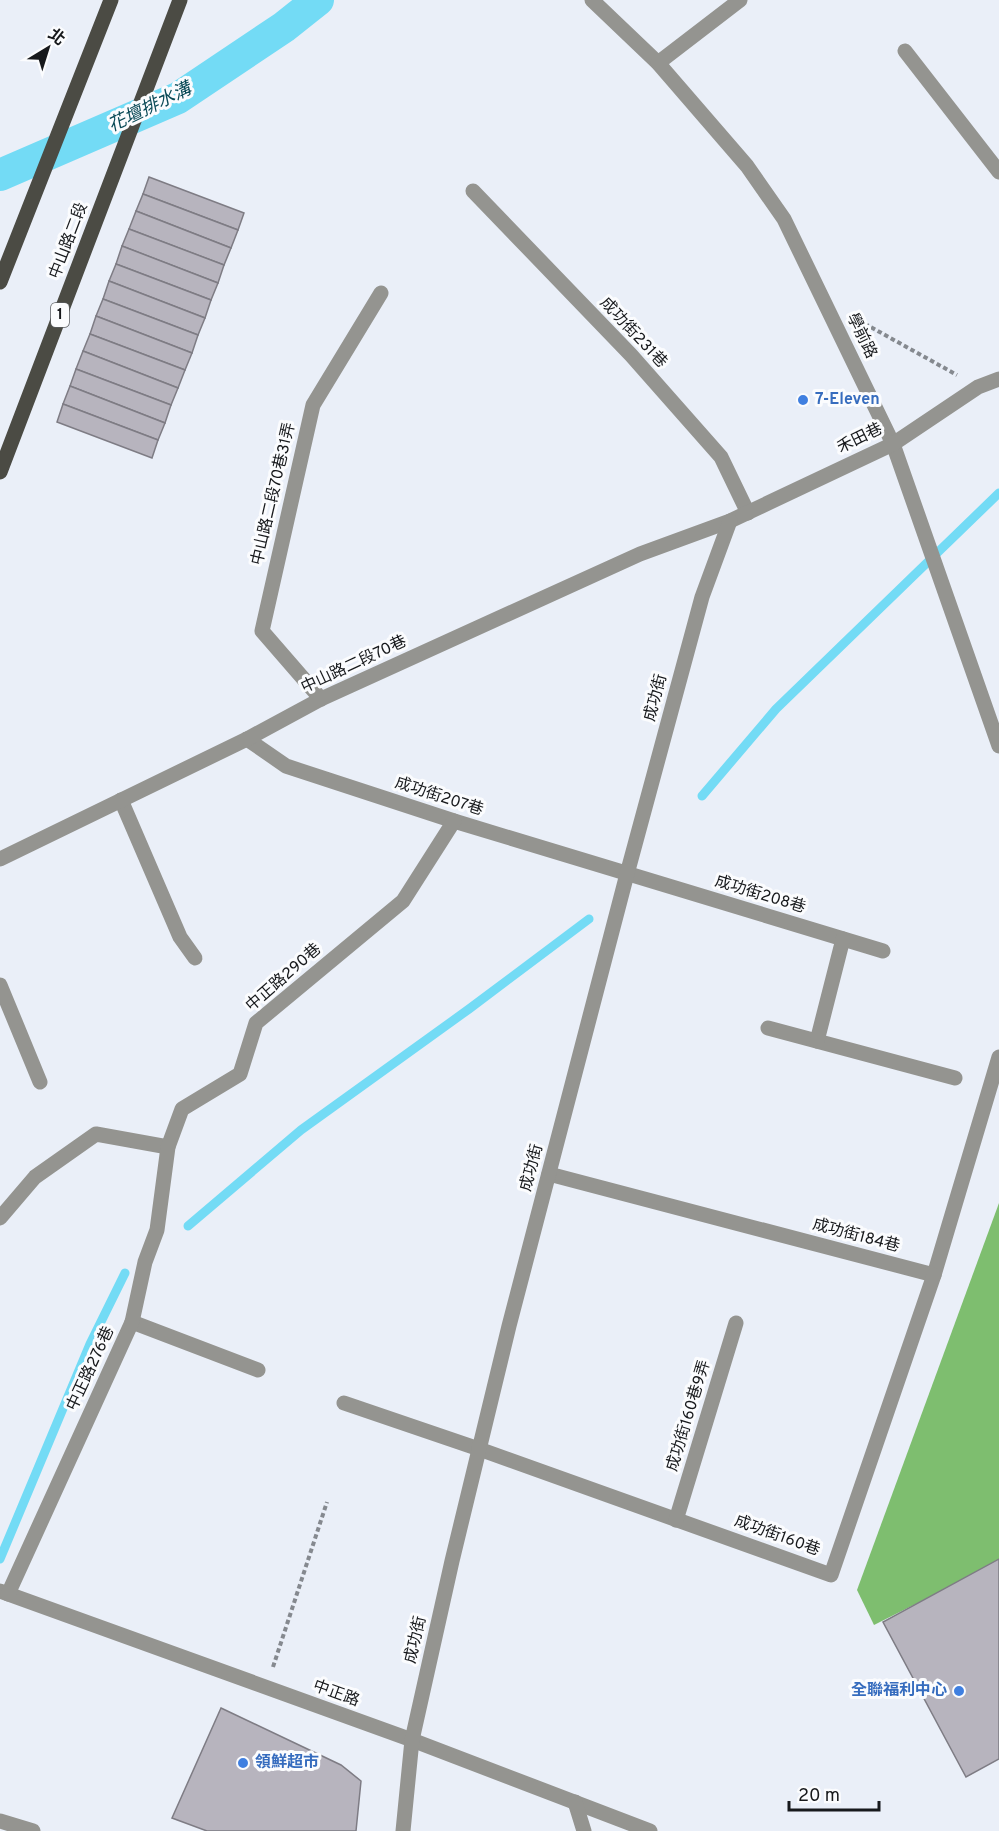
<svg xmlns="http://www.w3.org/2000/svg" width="999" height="1831" viewBox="0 0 999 1831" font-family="Overpass,'Noto Sans TC',sans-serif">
<rect width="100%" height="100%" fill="#eaeff8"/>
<path fill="#7ebe6f" d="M999,1203V1562L874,1625L857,1590Z"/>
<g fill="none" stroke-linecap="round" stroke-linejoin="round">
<g stroke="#73dbf5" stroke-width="9">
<path d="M702,796L776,709L999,493"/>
<path d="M188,1226L301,1130L469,1009L589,919"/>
<path d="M0,1559L90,1344L125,1273"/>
</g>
<path stroke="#73dbf5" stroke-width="32" d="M0,175L178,98L284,27L318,0"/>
</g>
<g fill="#b7b4be" stroke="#7e7c84" stroke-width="1.5">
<path d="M149,177L244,213L238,230L143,194Z"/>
<path d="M143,194L238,230L231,248L136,211Z"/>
<path d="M136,211L231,248L224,265L129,229Z"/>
<path d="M129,229L224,265L218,283L122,246Z"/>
<path d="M122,246L218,283L211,300L116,264Z"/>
<path d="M116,264L211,300L205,318L109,281Z"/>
<path d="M109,281L205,318L198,335L103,299Z"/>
<path d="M103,299L198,335L192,353L96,316Z"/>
<path d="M96,316L192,353L185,370L90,334Z"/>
<path d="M90,334L185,370L178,388L83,351Z"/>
<path d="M83,351L178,388L171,405L76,369Z"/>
<path d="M76,369L171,405L165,423L70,386Z"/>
<path d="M70,386L165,423L158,440L63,404Z"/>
<path d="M63,404L158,440L152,458L57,422Z"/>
<path d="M999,1559V1759L966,1777L883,1622Z"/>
<path d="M221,1708L341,1765L361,1781L356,1831H207L172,1818Z"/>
</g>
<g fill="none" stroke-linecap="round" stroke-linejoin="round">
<g stroke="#85898f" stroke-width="4" stroke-dasharray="4.5 3" stroke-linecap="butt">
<path d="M858,320L957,375"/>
<path d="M273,1667L327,1502"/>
</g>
<g stroke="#949490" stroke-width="15">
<path d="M592,0L658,63L747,166L784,219L893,444L999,746"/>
<path d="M905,51L999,172"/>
<path d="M658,63L740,0"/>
<path d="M473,191L631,355L721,457L748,513"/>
<path d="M321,699L262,631L313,405L381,293"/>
<path d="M247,739L286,766L454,821L883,951"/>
<path d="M121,800L180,937L195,958"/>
<path d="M0,859L247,739L321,699L640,554L730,521L893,444L978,387L999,379"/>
<path d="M0,985L40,1082"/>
<path d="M768,1028L955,1078"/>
<path d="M817,1041L843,939"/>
<path d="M549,1174L934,1275L999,1057"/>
<path d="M0,1218L35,1177L96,1134L168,1147"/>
<path d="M132,1322L258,1370"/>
<path d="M344,1403L479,1449L831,1575L934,1275"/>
<path d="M676,1520L736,1323"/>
<path d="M0,1591L412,1740L650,1831"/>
<path d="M8,1594L132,1322L145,1262L157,1230L168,1147L182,1109L240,1074L256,1023L403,901L454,821"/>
<path d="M575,1802L584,1831"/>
<path d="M0,1821L33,1831"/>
<path d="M403,1831L412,1740L452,1561L509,1326L627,874L702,597L730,521"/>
</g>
<g stroke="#4b4b44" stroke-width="15">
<path d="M0,282L111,0"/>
<path d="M0,472L180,0"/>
</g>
</g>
<g fill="#3f7fe0" stroke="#fbfcfe" stroke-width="2">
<circle cx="803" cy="400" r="6"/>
<circle cx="959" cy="1691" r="6"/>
<circle cx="243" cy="1763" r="6"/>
</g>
<g text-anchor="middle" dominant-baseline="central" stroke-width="6" stroke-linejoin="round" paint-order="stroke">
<rect fill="#fbfcfe" stroke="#5b5d60" stroke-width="1.5" x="51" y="303" width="18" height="24" rx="4.5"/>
<g font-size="15" font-weight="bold" fill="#17191c">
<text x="60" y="315">1</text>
</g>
<g font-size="16" fill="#17191c" stroke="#fbfcfe">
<text transform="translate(69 241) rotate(-69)">中山路二段</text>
<text transform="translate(633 333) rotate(47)">成功街231巷</text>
<text transform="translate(861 336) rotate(64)">學前路</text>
<text transform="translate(860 439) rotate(-26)">禾田巷</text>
<text transform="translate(274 494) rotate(-77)">中山路二段70巷31弄</text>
<text transform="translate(354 665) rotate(-25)">中山路二段70巷</text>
<text transform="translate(656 698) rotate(-75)">成功街</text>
<text transform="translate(439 797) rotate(18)">成功街207巷</text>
<text transform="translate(760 895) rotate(17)">成功街208巷</text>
<text transform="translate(284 978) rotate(-41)">中正路290巷</text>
<text transform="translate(532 1168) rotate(-75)">成功街</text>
<text transform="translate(856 1236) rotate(15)">成功街184巷</text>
<text transform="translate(91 1369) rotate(-65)">中正路276巷</text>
<text transform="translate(689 1416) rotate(-73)">成功街160巷9弄</text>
<text transform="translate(777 1536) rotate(20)">成功街160巷</text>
<text transform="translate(416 1640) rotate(-77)">成功街</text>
<text transform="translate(336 1694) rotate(20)">中正路</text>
</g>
<g font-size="16" font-weight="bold" fill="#366cbe" stroke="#fbfcfe" text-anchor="start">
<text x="815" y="400">7-Eleven</text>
<text x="947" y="1691" text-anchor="end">全聯福利中心</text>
<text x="255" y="1763">領鮮超市</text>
</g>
<g font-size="18" font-style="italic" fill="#0a4a57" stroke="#fbfcfe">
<text transform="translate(150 108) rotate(-26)">花壇排水溝</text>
</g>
</g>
<g transform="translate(48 48) rotate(38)" stroke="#fbfcfe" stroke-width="4.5" paint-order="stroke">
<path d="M0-4.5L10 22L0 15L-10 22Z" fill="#17191c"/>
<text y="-9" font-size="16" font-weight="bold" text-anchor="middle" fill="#17191c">北</text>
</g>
<path d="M789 1801v9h90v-9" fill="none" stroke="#17191c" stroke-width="3"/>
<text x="798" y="1801" font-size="18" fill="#17191c" stroke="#fbfcfe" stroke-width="4.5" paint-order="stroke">20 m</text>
</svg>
